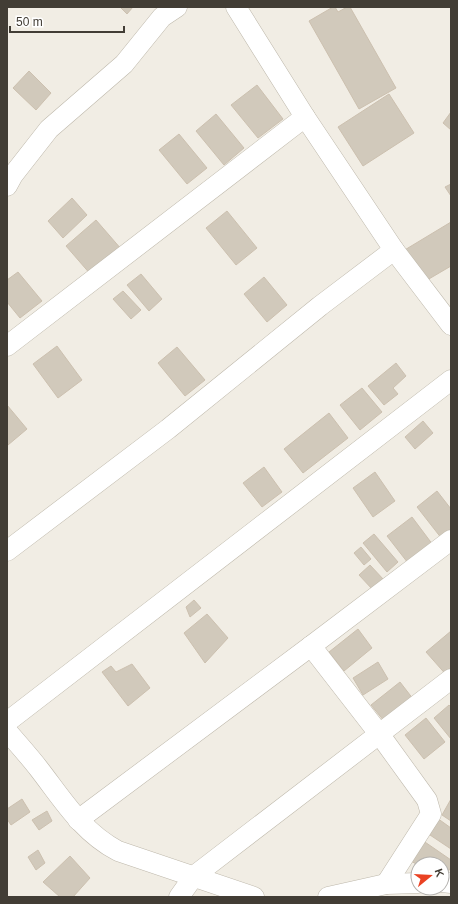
<svg xmlns="http://www.w3.org/2000/svg" width="458" height="904" viewBox="0 0 458 904" font-family="Helvetica,sans-serif">
<rect width="100%" height="100%" fill="#f1ede4"/>
<g fill="#d1c9bb" stroke="#ccc0af">
<path d="M120,7H133L127,14Z"/>
<path d="M333,7H335L338,12L347,7H350L396,88L359,109L309,21Z"/>
<path d="M29,71L51,93L36,110L13,88Z"/>
<path d="M257,85L283,119L258,138L231,105Z"/>
<path d="M389,94L414,133L363,166L338,127Z"/>
<path d="M451,112V130L443,123Z"/>
<path d="M216,114L244,148L224,165L196,131Z"/>
<path d="M179,134L207,168L187,184L159,150Z"/>
<path d="M451,184V196L445,187Z"/>
<path d="M72,198L87,215L63,238L48,221Z"/>
<path d="M227,211L257,248L236,265L206,228Z"/>
<path d="M96,220L122,250L92,276L66,246Z"/>
<path d="M451,222V266L422,283L403,251Z"/>
<path d="M18,272L42,301L20,318L7,302V280Z"/>
<path d="M141,274L162,299L149,311L127,285Z"/>
<path d="M264,277L287,305L267,322L244,294Z"/>
<path d="M123,291L141,310L131,319L113,299Z"/>
<path d="M57,346L82,380L58,398L33,364Z"/>
<path d="M177,347L205,380L185,396L158,363Z"/>
<path d="M396,363L406,376L393,388L398,394L384,405L368,386Z"/>
<path d="M362,388L382,412L360,430L340,405Z"/>
<path d="M7,405L27,429L8,445L7,444Z"/>
<path d="M329,413L348,438L303,473L284,449Z"/>
<path d="M423,421L433,433L415,449L405,437Z"/>
<path d="M264,467L282,492L262,507L243,483Z"/>
<path d="M375,472L395,501L373,517L353,488Z"/>
<path d="M437,491L451,509V532L442,539L417,507Z"/>
<path d="M412,517L433,545L408,563L387,536Z"/>
<path d="M374,534L398,562L387,572L363,543Z"/>
<path d="M361,547L371,559L364,565L354,553Z"/>
<path d="M370,565L384,580L373,590L359,575Z"/>
<path d="M194,600L201,608L190,617L186,607Z"/>
<path d="M207,614L228,638L205,663L184,633Z"/>
<path d="M358,629L372,648L344,671L329,652Z"/>
<path d="M451,631V676L449,678L426,652Z"/>
<path d="M378,662L388,679L363,695L353,678Z"/>
<path d="M132,664L150,688L128,706L102,672L111,666L116,672Z"/>
<path d="M400,682L417,704L389,727L371,705Z"/>
<path d="M449,705L451,707V739L434,718Z"/>
<path d="M426,718L445,742L424,759L405,735Z"/>
<path d="M22,799L30,812L11,825L7,819V809Z"/>
<path d="M451,799V821L442,815Z"/>
<path d="M47,811L52,821L39,830L32,820Z"/>
<path d="M437,818L451,828V849L427,833Z"/>
<path d="M422,840L451,860V867L442,881V864H418V865L409,860Z"/>
<path d="M38,850L45,863L36,870L28,857Z"/>
<path d="M70,856L90,878L73,897H60L43,882Z"/>
</g>
<g fill="none" stroke-linecap="round" stroke-linejoin="round">
<defs>
<g id="minor">
<path d="M236,7L305,117L394,250L451,325"/>
<path d="M7,186L13,175L49,129L124,64L162,17L177,7"/>
<path d="M7,346L305,117"/>
<path d="M7,551L168,429L320,306L394,250"/>
<path d="M311,646L380,735L427,800L431,814L386,884"/>
<path d="M7,722L451,380"/>
<path d="M7,731C18,744 29,756 39,769C63,800 82,832 118,851L254,897"/>
<path d="M78,820L311,646L451,540"/>
<path d="M442,882L451,883"/>
<path d="M179,897L194,876L451,679"/>
<path d="M328,897L386,884L418,883"/>
</g>
</defs>
<use href="#minor" stroke="#beb8ab" stroke-width="21"/>
<use href="#minor" stroke="#fff" stroke-width="20"/>
</g>
<rect width="458" height="904" fill="none" stroke="#423d35" stroke-width="16"/>
<g transform="translate(430 876) rotate(72)"><circle r="19" fill="#ffffff" stroke="#b3b1ae"/>
<path d="M0-3L7 15L0 10L-7 15Z" fill="#ea4223"/>
<text y="-6" font-size="11" font-weight="bold" text-anchor="middle" fill="#423d35">K</text>
</g>
<path d="M10 26v6h114v-6" fill="none" stroke="#423d35" stroke-width="2"/>
<text x="16" y="26" font-size="12" fill="#423d35" stroke="#ffffff" stroke-width="3" paint-order="stroke">50 m</text>
</svg>
